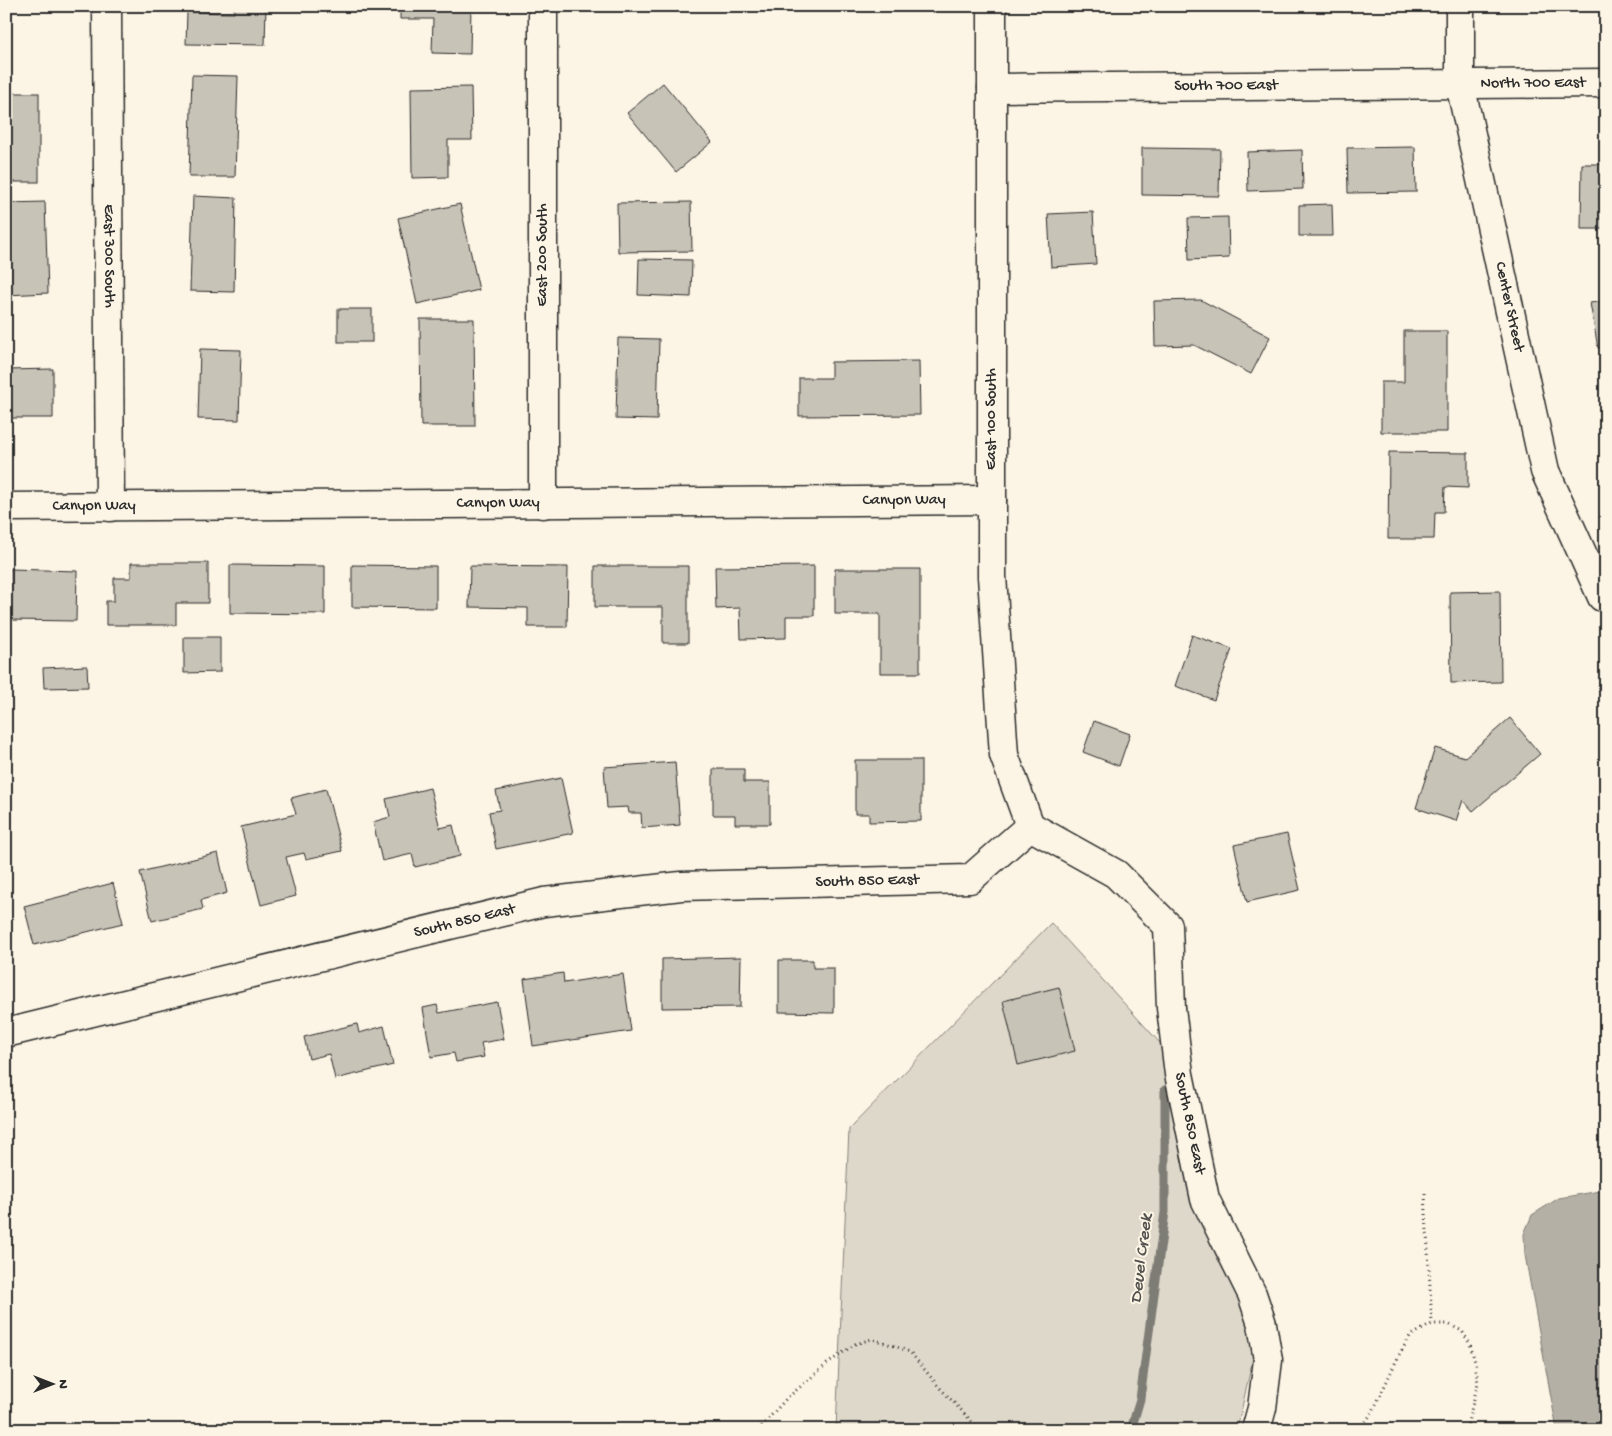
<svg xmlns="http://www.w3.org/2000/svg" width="1612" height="1436" viewBox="0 0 1612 1436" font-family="'Gochi Hand',sans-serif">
<rect width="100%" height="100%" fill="#fcf5e5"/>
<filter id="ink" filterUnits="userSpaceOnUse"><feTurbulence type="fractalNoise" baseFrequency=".02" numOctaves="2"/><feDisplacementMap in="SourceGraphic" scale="10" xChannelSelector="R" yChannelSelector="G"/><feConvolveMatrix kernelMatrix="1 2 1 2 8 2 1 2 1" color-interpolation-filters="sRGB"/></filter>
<g filter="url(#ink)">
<path fill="#ded8ca" stroke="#84827a" d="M1051,923L1181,1066L1259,1331L1237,1430H836L849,1129Z"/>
<path fill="#b4b0a5" stroke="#7d7b74" d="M1606,1190V1430H1557L1525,1255L1524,1234L1532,1215L1559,1198Z"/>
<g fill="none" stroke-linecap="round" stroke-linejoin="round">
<path stroke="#7d7b74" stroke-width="9" d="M1131,1430L1140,1399L1165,1212V1090"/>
</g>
<g fill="#c8c3b7" stroke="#2b2b2b">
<path d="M234,6H266L265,45L186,44L187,12L234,13Z"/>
<path d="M400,6H471L470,54L432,53L433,19H400Z"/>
<path d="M192,75L238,76L235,177H189Z"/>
<path d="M663,83L712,142L676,172L627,113Z"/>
<path d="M471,87L472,140H448V177L412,178L411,88Z"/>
<rect x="6" y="93" width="33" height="89"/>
<path d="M1415,147L1416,192L1348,193L1347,148Z"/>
<path d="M1142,148L1220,149L1219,196L1142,195Z"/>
<path d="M1302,150L1303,189L1248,191L1247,152Z"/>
<path d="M1582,164H1606V229H1581Z"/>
<path d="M193,196L236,198L234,292L190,291Z"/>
<path d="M45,202L48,293L6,295V203Z"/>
<path d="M691,202L692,251L618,252L617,203Z"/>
<path d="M460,204L479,290L417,304L398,218Z"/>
<path d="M1332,204L1333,236H1299V205Z"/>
<path d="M1093,212L1096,264L1051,267L1048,214Z"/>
<path d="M1228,217L1229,258L1189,260L1188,218Z"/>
<path d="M639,259L692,260L691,297L638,295Z"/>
<path d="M1201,300L1270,337L1251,374L1194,345L1155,346L1154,301Z"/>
<path d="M1606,301V346L1598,348L1590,303Z"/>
<rect x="338" y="309" width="34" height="33"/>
<path d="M420,319H474L475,426H421Z"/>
<path d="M1404,331H1447V432H1381V382H1404Z"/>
<path d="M618,338L659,339L657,420L616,419Z"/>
<path d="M200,349L241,350L239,420L198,419Z"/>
<path d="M919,361L920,415L799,416V378H831V362Z"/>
<path d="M53,369V418H6V370Z"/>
<path d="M1389,452L1468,453V488L1445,487L1444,512H1435L1434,539H1388Z"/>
<path d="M131,563H208V603H176V625H106V601H114V578H131Z"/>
<path d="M230,565L325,566V614L230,613Z"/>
<path d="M352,565L436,566V608L352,607Z"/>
<path d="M470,566L568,567L567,627H528V608L469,607Z"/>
<path d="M595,566H688V643H663V607H595Z"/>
<path d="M814,566V616H786V638L741,639L740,608L716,609L715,567Z"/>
<path d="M10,569L77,571L76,621L9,620Z"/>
<path d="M835,569H920V673H880V614H835Z"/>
<path d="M1500,591L1501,682L1451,683L1450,592Z"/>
<path d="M1192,635L1232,649L1214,700L1175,686Z"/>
<path d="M184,637H220V672L184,673Z"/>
<path d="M87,666L88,687L44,688L43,668Z"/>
<path d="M1510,718L1540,754L1473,811L1463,800L1456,821L1416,808L1435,748L1465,757Z"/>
<path d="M1094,721L1130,734L1119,766L1083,752Z"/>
<path d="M855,760H921V821L869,822V814H855Z"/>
<path d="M675,762L680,825L642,828L641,813H629L628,807L607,808L604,767Z"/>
<path d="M713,769H744V782H770V824H735V815H713Z"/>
<path d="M561,778L573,833L496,849L489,812L500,810L496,791Z"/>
<path d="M430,788L440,828L453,825L460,856L415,867L412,854L382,861L373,822L390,817L386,799Z"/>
<path d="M326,789L342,851L306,859L304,853L286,857L296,896L261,905L241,827L296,814L291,798Z"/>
<path d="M1287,834L1300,890L1247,902L1234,845Z"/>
<path d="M218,853L227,893L201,900L203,909L152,921L140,872Z"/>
<path d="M113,883L123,923L34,945L24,906Z"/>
<path d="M741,957L740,1007L662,1008V959Z"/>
<path d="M779,960H813V968H834V1013L779,1012Z"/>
<path d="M563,973L564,983L623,974L631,1031L533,1046L524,979Z"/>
<path d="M1059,987L1075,1051L1018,1065L1003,1001Z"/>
<path d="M497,1002L504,1039L481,1043L484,1057L456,1062L454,1053L431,1057L423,1008L437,1005L439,1013Z"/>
<path d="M357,1024L359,1033L384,1026L393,1065L335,1079L329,1054L309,1059L304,1037Z"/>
</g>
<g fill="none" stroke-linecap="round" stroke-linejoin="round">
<defs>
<g id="minor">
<path id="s1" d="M107,6L110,507"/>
<path d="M992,6V576L1004,755L1030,826"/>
<path id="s2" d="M1460,6V84L1545,471L1602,597"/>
<path id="s3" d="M992,88L1606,83"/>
<path d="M543,504V6"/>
<path id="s4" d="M6,507L992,500"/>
<path id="s5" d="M1030,826L1116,874L1168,926L1171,1008L1179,1074L1205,1199L1252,1294L1262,1324L1268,1360L1262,1408L1256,1430"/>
<path id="s6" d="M6,1033L544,902L681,886L970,879L1030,826"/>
</g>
</defs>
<use href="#minor" stroke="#2b2b2b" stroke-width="31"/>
<g stroke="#2b2b2b" stroke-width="3" stroke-dasharray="1 4" stroke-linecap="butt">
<path d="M1425,1194L1432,1324"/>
<path d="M758,1430L786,1399L827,1364L855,1344L872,1339L892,1345L910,1352L939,1387L980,1430"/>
<path d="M1360,1430L1373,1411L1399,1355L1410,1336L1432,1324H1448L1462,1331L1470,1344L1475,1362L1478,1383L1466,1430"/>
</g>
<use href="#minor" stroke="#fcf5e5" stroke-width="28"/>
</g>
</g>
<g text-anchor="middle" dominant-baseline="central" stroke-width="4" stroke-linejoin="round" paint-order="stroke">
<g font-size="16" fill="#2b2b2b" stroke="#fcf5e5">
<text stroke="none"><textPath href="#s3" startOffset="541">North 700 East</textPath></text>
<text stroke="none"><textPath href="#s3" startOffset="234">South 700 East</textPath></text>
<text transform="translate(543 255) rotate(-90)">East 200 South</text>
<text stroke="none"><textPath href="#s1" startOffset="250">East 300 South</textPath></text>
<text stroke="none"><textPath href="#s2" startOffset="306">Center Street</textPath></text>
<text transform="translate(992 419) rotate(-90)">East 100 South</text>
<text stroke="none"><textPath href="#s4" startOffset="898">Canyon Way</textPath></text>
<text stroke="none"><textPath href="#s4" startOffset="492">Canyon Way</textPath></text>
<text stroke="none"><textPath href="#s4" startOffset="88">Canyon Way</textPath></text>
<text stroke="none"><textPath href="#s6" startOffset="878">South 850 East</textPath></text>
<text stroke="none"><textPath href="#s6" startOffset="472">South 850 East</textPath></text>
<text stroke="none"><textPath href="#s5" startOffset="371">South 850 East</textPath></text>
</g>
<g font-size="18" font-style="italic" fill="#545350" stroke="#fcf5e5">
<text transform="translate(1142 1259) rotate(-83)">Deuel Creek</text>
</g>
</g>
<rect width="1612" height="1436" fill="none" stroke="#fcf5e5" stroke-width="25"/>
<rect x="12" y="12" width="1587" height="1411" fill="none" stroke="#2b2b2b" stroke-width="2" filter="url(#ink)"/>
<g transform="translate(52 1384) rotate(90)" stroke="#fcf5e5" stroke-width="4" paint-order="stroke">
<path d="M0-4L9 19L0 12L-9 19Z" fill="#2b2b2b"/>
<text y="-8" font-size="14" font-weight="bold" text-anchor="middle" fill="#2b2b2b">N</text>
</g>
</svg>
